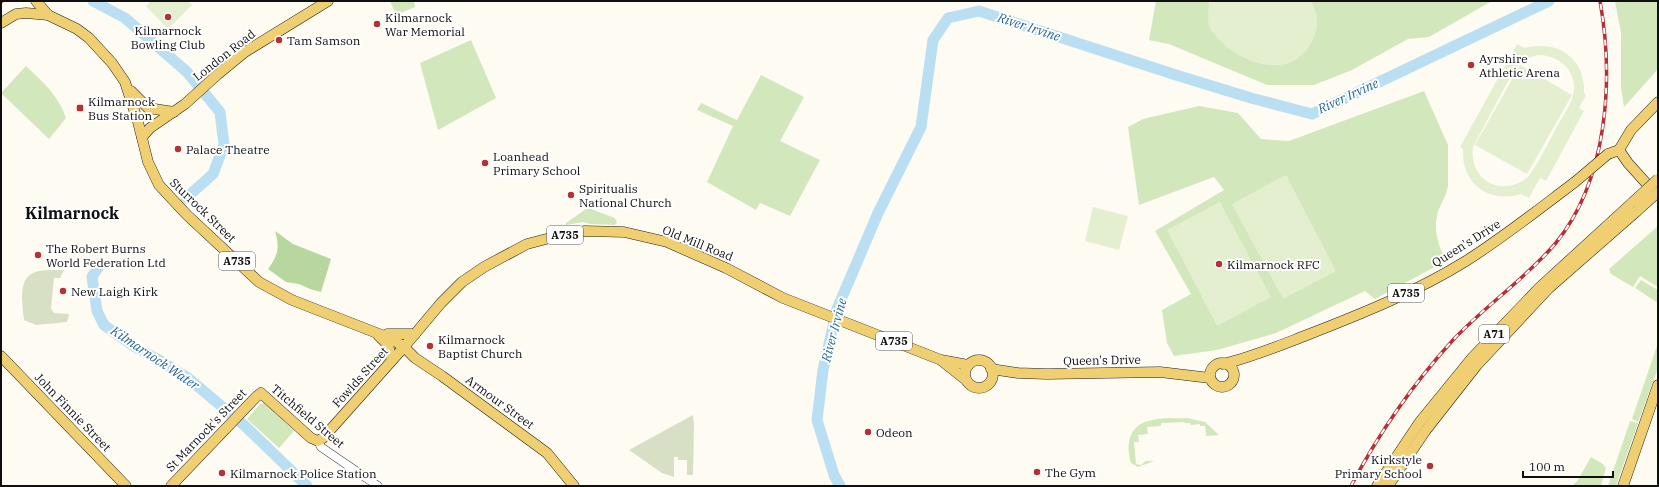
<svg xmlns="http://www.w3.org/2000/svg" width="1659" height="487" viewBox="0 0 1659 487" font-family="'IBM Plex Serif',serif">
<rect width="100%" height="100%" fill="#fefcf2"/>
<g fill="#d3e7bd">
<path d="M390,1H414L415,7L396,15Z"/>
<path d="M1156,1H1492L1429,37L1408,39L1352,70L1314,85H1267L1169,44L1149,40Z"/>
<path d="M1615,1H1658V69L1624,107L1621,87V33Z"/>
<path d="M471,40L496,98L438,130L420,63Z"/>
<path d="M26,66C44,83 58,95 66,118L49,139L1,93Z"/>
<path d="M761,75L804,97L780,141L820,160L790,216L760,203L756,210L707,182L733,126L697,110L701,103L737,120Z"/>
<path d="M1424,91L1448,145V186L1446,194L1438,211L1436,222V232L1439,245L1446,261L1375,299L1365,291L1276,333L1217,350L1174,356L1167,343L1162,310L1191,294L1155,231L1224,190L1214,177L1139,205L1128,127L1143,119L1199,106L1238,113L1261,139L1289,141Z"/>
<path d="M586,209H591L615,218L617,223L614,225L591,224L583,222L566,225V223Z"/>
<path d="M1658,226V287L1640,276L1633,287L1611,274L1609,269Z"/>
<path d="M1641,280L1658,290V303L1635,288Z"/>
<path d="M1658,343V368L1638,422L1632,419Z"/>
<path d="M265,403L294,431L279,448L247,419L260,404Z"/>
<path d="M1187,418L1205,422L1219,435L1206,436L1205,426H1200V424L1191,425L1190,423H1185L1184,422L1161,423V426L1147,427L1148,434L1138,435L1139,442H1134L1136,464L1141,465L1146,461H1154L1138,467L1131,463C1129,458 1128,448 1129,442C1134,414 1166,419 1187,418Z"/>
<path d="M1630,421L1638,423L1616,486H1608Z"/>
<path d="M1591,457L1603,464L1606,468L1601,486H1572L1578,480Z"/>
</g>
<path fill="#b8d79e" d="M275,231L293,244L331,259L321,292L310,289L299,284L286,282L268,269C278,256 280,247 275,231Z"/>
<g fill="#d7e0c4">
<path d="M53,270H64L60,278H54L51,308L54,313L69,314L67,322L36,325L24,320C23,306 17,280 33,273C39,270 47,270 53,270Z"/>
<path d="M693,415L694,425L693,475H687V460H678V457H674V477L662,473L629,450Z"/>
</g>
<g fill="#e4efcf" fill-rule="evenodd">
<path d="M151,1H188L192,5L168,29L146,6Z"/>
<path d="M1209,1H1311C1313,6 1317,13 1317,18C1318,28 1315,37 1310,45C1291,77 1251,66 1227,47C1221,42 1212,33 1209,26C1207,19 1209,8 1209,1Z"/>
<path d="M1517,44L1525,48C1557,39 1586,59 1584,93L1586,95L1579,108L1584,111L1546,181L1540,178L1529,198L1521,194C1488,204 1461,183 1463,149L1460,147ZM1538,55C1560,55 1579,73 1573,95C1571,105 1564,114 1559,123C1549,141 1540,161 1528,177C1502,198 1469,181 1473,147L1514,70L1525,59Z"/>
<path d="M1520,65L1572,95L1527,174L1475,145Z"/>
<path d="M1286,175L1336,271L1283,299L1232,204Z"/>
<path d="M1220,202L1271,297L1217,326L1167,230Z"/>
<path d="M1093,207L1128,216L1119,250L1085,241Z"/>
</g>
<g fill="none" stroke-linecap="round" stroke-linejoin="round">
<g stroke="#badef2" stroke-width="11">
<path d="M93,1L125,18L187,72L220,112L224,145L213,174L186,198"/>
<path d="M101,263L92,277L97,311L104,325L135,347L159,360L188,378L245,426L307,486"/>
<path d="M840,486L834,475L817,420L823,370L837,309L878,213L921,127L933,40L948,18L979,11L1176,75L1251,98L1312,114L1549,1"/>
</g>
<defs>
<path id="minor" d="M318,441L321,447L378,486"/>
<g id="major">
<path d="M36,1L48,15"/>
<path d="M1,23L16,14L26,13L48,15L77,29L89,38L112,63L125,82L138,122L148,162L159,185L187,215L259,282L292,300L392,339L404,347L415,358L442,376L547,453L574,486"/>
<path d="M131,91L148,108L174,112"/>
<path d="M142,137L150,128L185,104L217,75L245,52L328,1"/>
<path d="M1619,150L1628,163L1655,193"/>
<path d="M1608,154L1619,150L1631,130L1658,102"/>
<path d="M387,334H415"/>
<path d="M378,335L388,345L392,360"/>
<path d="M1,356L126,486"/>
<circle cx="979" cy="374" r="14"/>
<path d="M942,361L966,380"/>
<circle cx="1222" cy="375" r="12"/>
<path d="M1223,364C1250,358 1281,345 1307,335C1361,314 1416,292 1466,261C1504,237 1539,209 1575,182"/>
<path d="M991,369L1018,373L1047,374L1160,372L1210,378"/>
<path d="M171,486L256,397L261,393L311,438L318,441L323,438L404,347L441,303L462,282L484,267L527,244L554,237L585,231L624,232L667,242L726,268L783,298L941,360L968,365"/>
<path d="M1377,486L1419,423L1472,358L1539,288L1633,202"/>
<path d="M1388,486L1426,430L1477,365L1549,288L1637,211"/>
<path d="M1623,486L1658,385"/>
</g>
</defs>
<use href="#minor" stroke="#424242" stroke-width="9"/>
<use href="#major" stroke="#202020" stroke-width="11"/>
<use href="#minor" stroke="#fff" stroke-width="8"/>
<use href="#major" stroke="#efcf71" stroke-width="10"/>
<defs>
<g id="rail">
<path d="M1,2L2,1"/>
<path d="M1351,486C1379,433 1413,384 1453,340C1485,306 1525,279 1555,244C1608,180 1614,79 1600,1"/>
</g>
</defs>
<use href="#rail" stroke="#b73037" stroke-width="3.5"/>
<use href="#rail" stroke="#fff" stroke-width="2" stroke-dasharray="6" stroke-linecap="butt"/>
<defs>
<g id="major-bridge">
<path d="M1575,182L1608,154"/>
<path d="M1633,202L1658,179"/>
<path d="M1637,211L1658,192"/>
</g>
</defs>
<use href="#major-bridge" stroke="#202020" stroke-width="11" stroke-linecap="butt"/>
<use href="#major-bridge" stroke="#efcf71" stroke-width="10"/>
</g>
<g fill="#b73037" stroke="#fff" stroke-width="1.5">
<circle cx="168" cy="17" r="4"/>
<circle cx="377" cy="24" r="4"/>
<circle cx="279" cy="40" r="4"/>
<circle cx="1471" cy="65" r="4"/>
<rect x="76" y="104" width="8" height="8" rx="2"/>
<circle cx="178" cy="149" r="4"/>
<circle cx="485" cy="163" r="4"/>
<circle cx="571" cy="195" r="4"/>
<circle cx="38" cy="255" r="4"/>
<circle cx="1219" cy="264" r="4"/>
<circle cx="63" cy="291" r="4"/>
<circle cx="430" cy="346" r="4"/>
<circle cx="868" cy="432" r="4"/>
<circle cx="1430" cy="466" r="4"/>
<circle cx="1037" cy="472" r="4"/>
<circle cx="222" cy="473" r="4"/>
</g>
<g text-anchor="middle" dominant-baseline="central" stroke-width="4" stroke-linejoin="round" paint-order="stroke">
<g fill="#fff" stroke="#575757" stroke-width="1">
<rect x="547" y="226" width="36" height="18" rx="3"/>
<rect x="219" y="252" width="36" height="18" rx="3"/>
<rect x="1388" y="284" width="36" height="18" rx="3"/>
<rect x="1479" y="325" width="30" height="18" rx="3"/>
<rect x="876" y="332" width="36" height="18" rx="3"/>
</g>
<g font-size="11" font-weight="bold" fill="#0f0f0f">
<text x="565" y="235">A735</text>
<text x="237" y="261">A735</text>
<text x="1406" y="293">A735</text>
<text x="1494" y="334">A71</text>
<text x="894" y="341">A735</text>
</g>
<g font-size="12" fill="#0f0f0f" stroke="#fff" text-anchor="start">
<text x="385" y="17">Kilmarnock<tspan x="385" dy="14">War Memorial</tspan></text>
<text x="168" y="30" text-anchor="middle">Kilmarnock<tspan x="168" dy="14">Bowling Club</tspan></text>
<text x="287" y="40">Tam Samson</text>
<text x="1479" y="58">Ayrshire<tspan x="1479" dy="14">Athletic Arena</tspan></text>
<text x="88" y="101">Kilmarnock<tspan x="88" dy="14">Bus Station</tspan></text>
<text x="186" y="149">Palace Theatre</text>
<text x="493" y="156">Loanhead<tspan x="493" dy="14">Primary School</tspan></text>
<text x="579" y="188">Spiritualis<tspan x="579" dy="14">National Church</tspan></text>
<text x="46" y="248">The Robert Burns<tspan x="46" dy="14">World Federation Ltd</tspan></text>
<text x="1227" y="264">Kilmarnock RFC</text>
<text x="71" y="291">New Laigh Kirk</text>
<text x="438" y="339">Kilmarnock<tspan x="438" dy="14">Baptist Church</tspan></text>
<text x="876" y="432">Odeon</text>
<text x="1422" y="459" text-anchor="end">Kirkstyle<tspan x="1422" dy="14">Primary School</tspan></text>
<text x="1045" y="472">The Gym</text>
<text x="230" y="473">Kilmarnock Police Station</text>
</g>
<g font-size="12" fill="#0f0f0f" stroke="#fff">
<text transform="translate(224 55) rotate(-38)">London Road</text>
<text transform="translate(203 210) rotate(44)">Sturrock Street</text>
<text transform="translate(698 243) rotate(22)">Old Mill Road</text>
<text transform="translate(1466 243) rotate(-32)">Queen's Drive</text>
<text transform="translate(1102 360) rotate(-1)">Queen's Drive</text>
<text transform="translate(360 377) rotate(-48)">Fowlds Street</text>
<text transform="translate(500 402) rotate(36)">Armour Street</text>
<text transform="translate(73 412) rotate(46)">John Finnie Street</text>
<text transform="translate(308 416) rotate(40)">Titchfield Street</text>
<text transform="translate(206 430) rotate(-46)">St Marnock's Street</text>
</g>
<g font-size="13" font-style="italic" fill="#20669a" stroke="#fff">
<text transform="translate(1029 27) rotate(18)">River Irvine</text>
<text transform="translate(1348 96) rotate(-25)">River Irvine</text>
<text transform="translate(834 330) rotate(-75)">River Irvine</text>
<text transform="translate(155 358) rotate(34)">Kilmarnock Water</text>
</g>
<g font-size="16" font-weight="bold" fill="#0f0f0f" stroke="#fff">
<text x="72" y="213">Kilmarnock</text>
</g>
</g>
<rect width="1659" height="487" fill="none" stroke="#0f0f0f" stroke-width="4"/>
<path d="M1523 471v6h90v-6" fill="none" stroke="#0f0f0f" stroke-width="2"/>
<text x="1529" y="471" font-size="12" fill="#0f0f0f" stroke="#ffffff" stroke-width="3" paint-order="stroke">100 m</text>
</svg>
